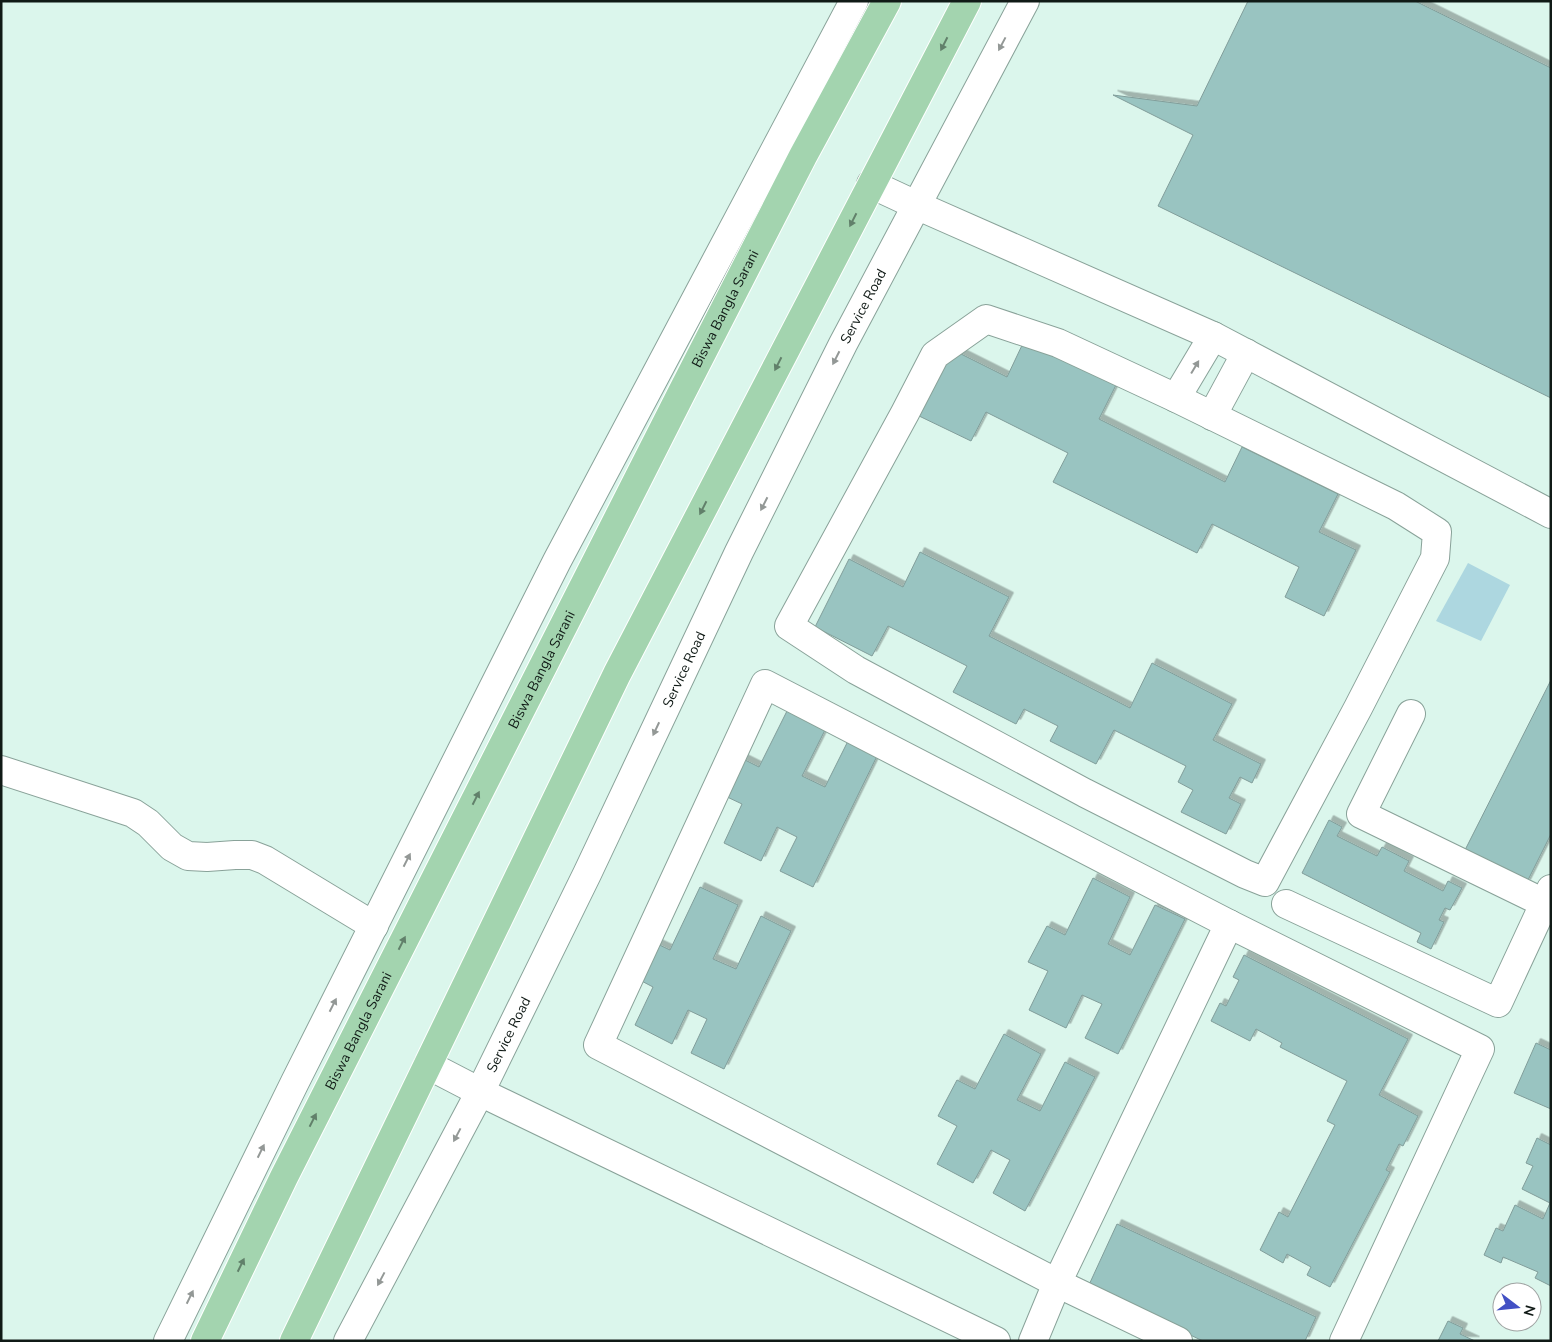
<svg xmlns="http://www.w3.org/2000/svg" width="1552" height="1342" viewBox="0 0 1552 1342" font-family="'Nunito Sans',sans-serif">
<defs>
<filter id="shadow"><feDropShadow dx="4.5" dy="-4.5" stdDeviation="0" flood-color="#0004"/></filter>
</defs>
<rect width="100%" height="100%" fill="#dbf6ec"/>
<path fill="#add7e0" d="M1468,563L1510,585L1481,641L1436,621Z"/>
<g fill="#99c4c1" stroke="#819d9a" filter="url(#shadow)">
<path d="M1248,1H1415L1551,68V398L1158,206L1193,135L1113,95L1197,106Z"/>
<path d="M1025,339L1116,385L1099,419L1225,482L1242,447L1338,494L1319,532L1356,550L1324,616L1285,597L1299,567L1212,524L1197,553L1053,482L1068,453L986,412L971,441L917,415L949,348L1007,377Z"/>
<path d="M920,552L1009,597L989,636L1130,708L1152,663L1232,704L1213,740L1261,764L1252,783L1240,777L1229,798L1241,804L1226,834L1181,812L1193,790L1178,782L1186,766L1114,730L1096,764L1050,741L1058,726L1024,709L1016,724L953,692L967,666L888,626L872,656L815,627L849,559L903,587Z"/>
<path d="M1551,680V834L1526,884L1464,852Z"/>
<path d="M787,711L825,730L802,776L825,787L850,737L879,752L813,887L780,871L797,837L777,827L761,861L724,843L742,804L723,795L741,758L759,767Z"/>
<path d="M1329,820L1342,827L1337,836L1377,856L1382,847L1409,861L1404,871L1443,891L1448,881L1462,888L1450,910L1445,908L1439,920L1444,922L1431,949L1417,942L1421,933L1302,873Z"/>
<path d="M1093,878L1130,897L1108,944L1130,955L1155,905L1185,919L1118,1054L1085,1038L1102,1004L1082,995L1066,1028L1029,1010L1048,971L1028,962L1047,926L1065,935Z"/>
<path d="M700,887L738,905L713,959L736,969L761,916L791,931L724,1069L691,1053L707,1019L688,1010L672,1044L635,1025L653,987L634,977L651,941L670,950Z"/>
<path d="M1244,955L1408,1039L1379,1095L1418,1116L1403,1146L1399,1144L1386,1170L1390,1172L1330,1287L1307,1275L1311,1267L1287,1254L1283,1263L1260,1250L1279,1212L1288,1217L1335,1125L1327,1121L1347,1081L1280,1047L1282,1043L1256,1029L1250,1041L1211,1021L1220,1003L1226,1006L1239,980L1233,977Z"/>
<path d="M1004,1034L1041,1054L1017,1100L1040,1111L1065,1062L1095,1077L1025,1211L993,1193L1010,1160L991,1150L973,1183L937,1164L957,1126L938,1116L957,1080L975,1089Z"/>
<path d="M1536,1043L1551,1050V1109L1514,1093Z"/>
<path d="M1537,1138L1551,1145V1286L1535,1278L1538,1272L1503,1257L1501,1263L1484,1255L1496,1228L1503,1231L1515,1205L1543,1219L1550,1203L1522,1189L1533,1166L1526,1163Z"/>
<path d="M1117,1224L1316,1317L1305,1341H1203L1088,1287Z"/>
<path d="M1448,1321L1463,1328L1460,1334L1475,1341H1438Z"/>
</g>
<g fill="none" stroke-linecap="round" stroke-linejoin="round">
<defs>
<g id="minor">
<path d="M871,184L916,205L1213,336L1551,514"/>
<path d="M986,319L1058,343L1176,398L1396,506L1437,532L1435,558L1358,708L1265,882L1245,874L1085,793L856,670L789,626L905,413L935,355Z"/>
<path d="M1176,398L1213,336"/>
<path d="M1212,416L1246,353"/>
<path d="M1411,714L1361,814L1544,903"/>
<path d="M1,770L133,813L148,823L172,847L188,856L207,857L235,855H252L265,860L374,926"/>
<path d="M1286,904L1498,1003L1551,889"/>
<path d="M428,1065L480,1092L996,1341"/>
<path d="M1033,1341L1057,1283L1229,924"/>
<path d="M1178,1341L1057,1283L598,1045L765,684L1229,924L1480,1049L1344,1341"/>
</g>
<g id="tertiary">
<path d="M168,1341L295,1082L557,561L854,1"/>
<path id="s1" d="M348,1341L480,1092L587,874L739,552L843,344L1025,1"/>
</g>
<g id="primary">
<path id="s2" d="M205,1341L284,1177L681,394L803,156L887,1"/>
<path d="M294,1341L617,674L967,1"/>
</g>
</defs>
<use href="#minor" stroke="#89a299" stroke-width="30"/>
<use href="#tertiary" stroke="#89a299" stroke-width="30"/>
<use href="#primary" stroke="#fff" stroke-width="30"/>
<use href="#minor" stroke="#fff" stroke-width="28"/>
<use href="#tertiary" stroke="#fff" stroke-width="28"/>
<use href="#primary" stroke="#a3d4af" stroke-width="28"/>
</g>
<defs><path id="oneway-solid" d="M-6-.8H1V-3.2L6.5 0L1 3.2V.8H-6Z" transform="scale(1.25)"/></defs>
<g fill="#61806a">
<use href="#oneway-solid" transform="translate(944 44) rotate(117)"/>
<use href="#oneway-solid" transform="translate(853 220) rotate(117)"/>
<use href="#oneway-solid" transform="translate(778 364) rotate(117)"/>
<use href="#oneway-solid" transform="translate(703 508) rotate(117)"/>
<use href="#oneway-solid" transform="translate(476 798) rotate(-63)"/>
<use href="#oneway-solid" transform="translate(402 943) rotate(-63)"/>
<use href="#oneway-solid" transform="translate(313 1120) rotate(-63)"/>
<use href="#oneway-solid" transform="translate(241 1265) rotate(-64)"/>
</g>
<g fill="#939896">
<use href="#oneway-solid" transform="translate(1002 44) rotate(118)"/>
<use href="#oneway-solid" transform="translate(836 358) rotate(117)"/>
<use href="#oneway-solid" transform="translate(1195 367) rotate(-59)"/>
<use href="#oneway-solid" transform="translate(764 504) rotate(117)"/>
<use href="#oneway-solid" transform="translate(656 729) rotate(115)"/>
<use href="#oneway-solid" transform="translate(407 860) rotate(-63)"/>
<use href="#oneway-solid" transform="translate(333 1005) rotate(-63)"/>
<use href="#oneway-solid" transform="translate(457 1135) rotate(118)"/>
<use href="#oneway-solid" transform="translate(261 1151) rotate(-64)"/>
<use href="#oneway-solid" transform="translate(381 1279) rotate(118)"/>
<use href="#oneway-solid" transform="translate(190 1297) rotate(-64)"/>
</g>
<g text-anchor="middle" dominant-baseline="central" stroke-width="4.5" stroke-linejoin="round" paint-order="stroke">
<g font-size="14" fill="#101a16" stroke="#fff">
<text stroke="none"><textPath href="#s1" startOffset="1156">Service Road</textPath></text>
<text stroke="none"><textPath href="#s2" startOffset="1156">Biswa Bangla Sarani</textPath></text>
<text stroke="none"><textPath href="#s2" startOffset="751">Biswa Bangla Sarani</textPath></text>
<text stroke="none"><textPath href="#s1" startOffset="751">Service Road</textPath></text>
<text stroke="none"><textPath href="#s2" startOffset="346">Biswa Bangla Sarani</textPath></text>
<text stroke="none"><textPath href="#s1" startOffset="346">Service Road</textPath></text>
</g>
</g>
<rect width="1552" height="1342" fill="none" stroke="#101a16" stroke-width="5"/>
<g transform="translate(1517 1307) rotate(106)"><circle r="24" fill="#ffffff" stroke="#9fa3a2"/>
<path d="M0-4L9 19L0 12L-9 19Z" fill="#4250c4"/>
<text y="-8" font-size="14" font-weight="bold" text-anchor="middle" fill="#101a16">N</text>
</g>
</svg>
